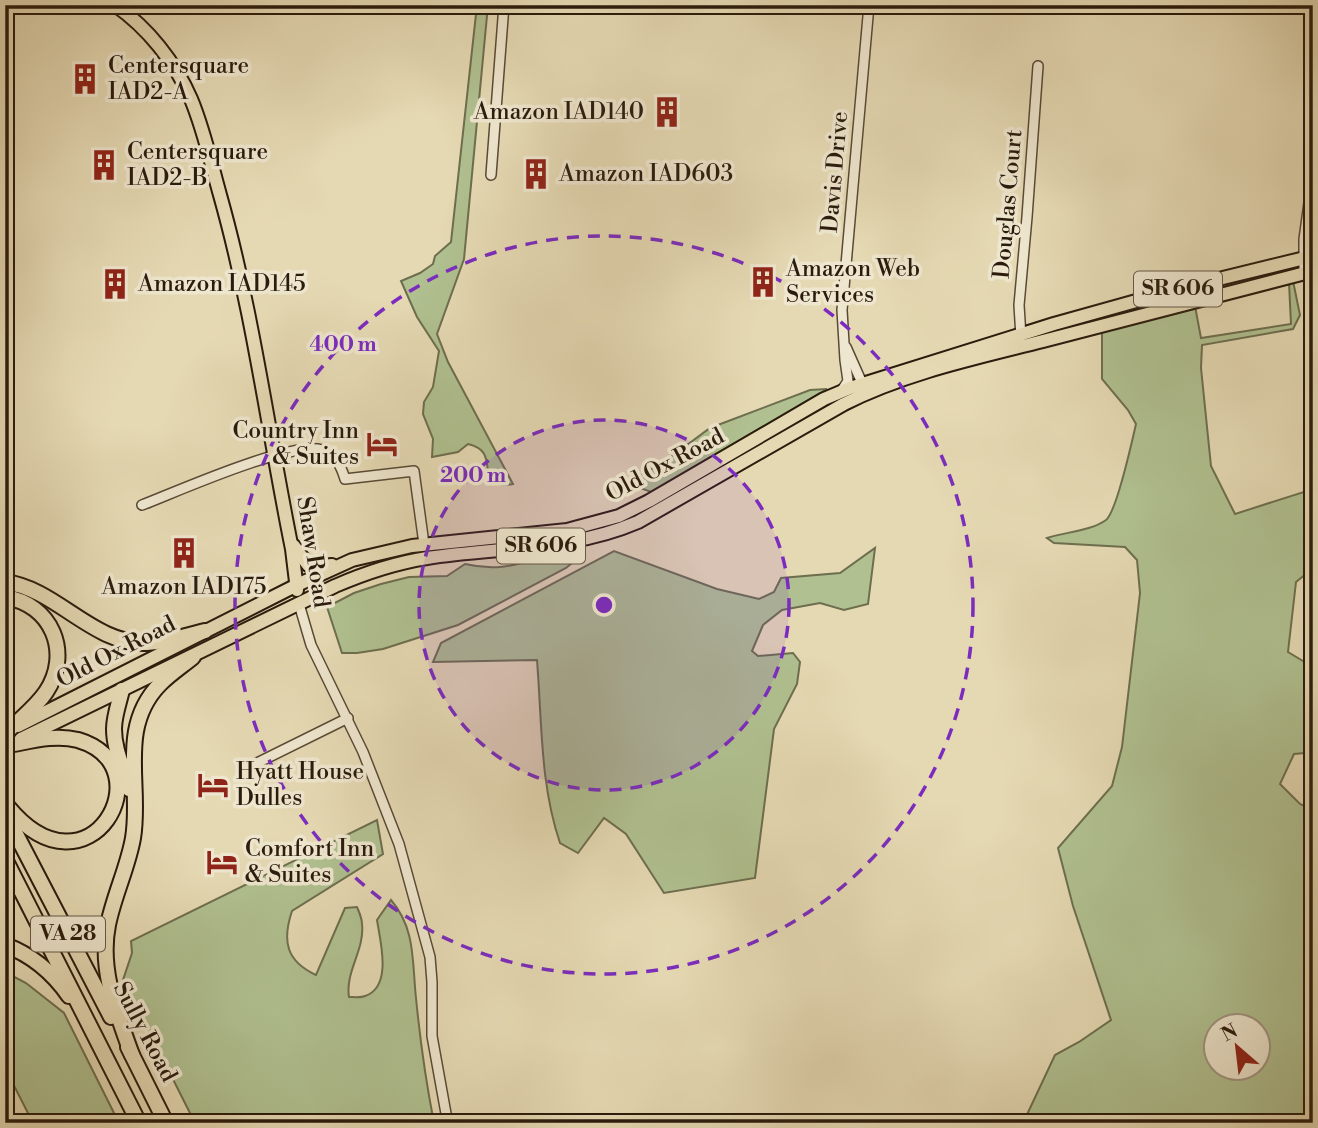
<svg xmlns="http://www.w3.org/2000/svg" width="1318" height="1128" viewBox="0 0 1318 1128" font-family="'Libre Bodoni',serif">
<rect width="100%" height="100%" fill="#e5d9b3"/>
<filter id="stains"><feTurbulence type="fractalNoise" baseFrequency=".00286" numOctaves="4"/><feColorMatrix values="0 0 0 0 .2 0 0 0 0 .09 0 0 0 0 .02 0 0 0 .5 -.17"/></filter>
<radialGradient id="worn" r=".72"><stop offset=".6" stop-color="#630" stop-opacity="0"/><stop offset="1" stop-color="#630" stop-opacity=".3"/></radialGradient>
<g fill="#b0c090" stroke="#6d6e4e" stroke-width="2" fill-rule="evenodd">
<path d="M477,5H488L464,259L437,334L448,362L513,484C505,486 499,483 491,484C484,466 493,450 468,444L458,452L432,457L433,439L423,414L424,402L433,387L439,351L417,317L401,281L420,273L433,264L435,256L451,242Z"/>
<path d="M1293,281L1300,315L1293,329L1202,345L1201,368L1211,466L1235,514L1313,489V547L1309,545L1307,573L1296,582L1288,652L1313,667V736L1305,753L1294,754L1280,784L1300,804L1313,810V1123H1023L1055,1055L1079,1042L1111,1020L1073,906L1058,848L1112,786L1122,747L1140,593L1137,560L1125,547L1054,543L1047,538C1065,532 1091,531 1106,520C1117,511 1132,441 1136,424L1128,410L1102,379V331L1195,306L1201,338L1291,324L1289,283ZM1216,1026H1258V1068H1216Z"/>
<path d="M827,389L651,492L627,483L664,462L710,428L810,390Z"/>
<path d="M875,548L868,604L844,610L820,603L782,610L763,625L752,651L758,656L793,653L800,662L797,684L774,729L755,878L664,893L626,834L604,818L578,853L560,843C540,784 542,722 537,660L433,662L441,643L614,551L717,589L759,599L774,592L781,578L840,573Z"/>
<path d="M560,554L568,556L572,563L566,568L458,625L383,649L357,653H342L327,607L354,593L381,584L409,577L447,576L465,564C504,573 524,561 560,554Z"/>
<path d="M377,820L383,854L292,911C282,941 286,961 316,975L345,908L357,907C359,912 362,918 362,924C365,950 345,971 349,997C353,997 361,998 365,996C393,987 380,940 377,920L391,900C416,929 412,962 416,998C420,1039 426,1082 434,1123H195L123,980L132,953L131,941Z"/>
<path d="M5,972L26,983L64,1013L119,1123H33L5,1068Z"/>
</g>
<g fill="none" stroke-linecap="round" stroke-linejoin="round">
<defs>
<g id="minor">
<path d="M491,175L504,5"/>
<path d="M1304,273V239L1313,174"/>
<path d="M1021,337L1019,305L1027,217L1038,66"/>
<path d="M846,347L862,383"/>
<path d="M842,390L848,381L845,360L842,310L869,5"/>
<path d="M142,505C176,492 292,440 322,450C336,455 341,466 345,479L414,471L424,544"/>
<path d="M299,604L311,645L363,752L399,844L430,957L432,982V1036L447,1119"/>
<path d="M251,766L348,718"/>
</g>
<g id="major">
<path d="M115,5C148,28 175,62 191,99C204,130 211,163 220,195C253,312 268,431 292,549L297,590"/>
<path d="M294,546L308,565L316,567L332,565"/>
<path d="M18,726L297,585L352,560L412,546L567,530L619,516L649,501L824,399L850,388L1054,324L1190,286L1313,256"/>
<path d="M21,739L335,586C365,573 395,563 427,558C498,547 571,551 638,522L844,404C905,373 976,358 1043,341C1133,317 1223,294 1313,271"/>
</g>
<g id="highway">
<path d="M5,582C57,589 93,645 147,643C166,642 186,636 205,631"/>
<path d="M5,597C52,604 72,653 46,692C36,707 21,718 8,731"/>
<path d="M122,690C119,703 114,716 114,729C114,750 124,769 129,789"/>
<path d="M8,807C89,905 167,766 78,740C55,734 31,741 9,745"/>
<path d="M5,813L111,1017"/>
<path d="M5,859L139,1123"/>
<path d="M5,945C32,955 53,973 69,996"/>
<path d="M128,1047L166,1123"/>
<path d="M132,1055C117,1013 99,970 108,925C114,895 128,867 133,838C142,785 117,728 160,684C170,674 182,666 193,657"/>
</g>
</defs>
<use href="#minor" stroke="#594a36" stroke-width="12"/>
<use href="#major" stroke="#2a1b0d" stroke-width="16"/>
<use href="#highway" stroke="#2a1b0d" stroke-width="18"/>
<use href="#minor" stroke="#eee6ce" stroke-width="9"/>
<use href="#major" stroke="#e5d9b3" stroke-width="12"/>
<use href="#highway" stroke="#e5d9b3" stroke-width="14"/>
</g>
<circle cx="604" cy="605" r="185" fill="#7b2cbf" fill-opacity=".12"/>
<g fill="none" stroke="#7b2cbf" stroke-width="3.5" stroke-dasharray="12 9">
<circle cx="604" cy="605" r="185"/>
<circle cx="604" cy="605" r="369"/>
</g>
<defs>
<symbol id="building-bare" viewBox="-9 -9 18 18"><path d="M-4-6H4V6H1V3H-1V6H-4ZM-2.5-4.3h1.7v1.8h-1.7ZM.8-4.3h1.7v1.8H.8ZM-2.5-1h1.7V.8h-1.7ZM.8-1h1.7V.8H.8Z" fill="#8f2418" stroke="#eee6ce" stroke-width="2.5" paint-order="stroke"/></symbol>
<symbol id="hotel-bare" viewBox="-9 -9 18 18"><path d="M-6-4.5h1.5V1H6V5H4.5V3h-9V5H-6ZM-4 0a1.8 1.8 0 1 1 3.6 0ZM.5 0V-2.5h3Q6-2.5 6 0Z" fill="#8f2418" stroke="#eee6ce" stroke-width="2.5" paint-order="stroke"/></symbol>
</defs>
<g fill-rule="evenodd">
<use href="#building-bare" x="63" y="57" width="44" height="44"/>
<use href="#building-bare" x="645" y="90" width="44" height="44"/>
<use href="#building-bare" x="82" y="143" width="44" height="44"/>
<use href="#building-bare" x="514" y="152" width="44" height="44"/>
<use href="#building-bare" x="741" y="260" width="44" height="44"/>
<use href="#building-bare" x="93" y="262" width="44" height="44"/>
<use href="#hotel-bare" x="360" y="422" width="44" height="44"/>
<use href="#building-bare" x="162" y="531" width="44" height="44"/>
<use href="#hotel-bare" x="191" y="763" width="44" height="44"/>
<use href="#hotel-bare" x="200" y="840" width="44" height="44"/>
</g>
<g text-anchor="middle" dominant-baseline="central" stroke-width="7" stroke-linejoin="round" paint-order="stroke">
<g fill="#eee6ce" stroke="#655847" stroke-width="2">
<rect x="1134" y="271.5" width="88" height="35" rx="5"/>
<rect x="497" y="528.5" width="88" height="35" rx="5"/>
<rect x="31" y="916.5" width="74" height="35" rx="5"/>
</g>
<g font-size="21" font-weight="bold" fill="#2a1b0d">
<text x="1178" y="289">SR 606</text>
<text x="541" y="546">SR 606</text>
<text x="68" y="934">VA 28</text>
</g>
<g font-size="23" fill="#2a1b0d" stroke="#eee6ce" text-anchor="start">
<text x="108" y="66">Centersquare<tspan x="108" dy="26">IAD2-A</tspan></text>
<text x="644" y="112" text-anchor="end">Amazon IAD140</text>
<text x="127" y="152">Centersquare<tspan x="127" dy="26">IAD2-B</tspan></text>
<text x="559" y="174">Amazon IAD603</text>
<text x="786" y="269">Amazon Web<tspan x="786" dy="26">Services</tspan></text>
<text x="138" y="284">Amazon IAD145</text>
<text x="359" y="431" text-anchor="end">Country Inn<tspan x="359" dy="26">&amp; Suites</tspan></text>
<text x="184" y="587" text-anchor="middle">Amazon IAD175</text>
<text x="236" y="772">Hyatt House<tspan x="236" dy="26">Dulles</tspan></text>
<text x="245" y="849">Comfort Inn<tspan x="245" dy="26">&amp; Suites</tspan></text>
</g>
<g font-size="23" fill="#2a1b0d" stroke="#eee6ce">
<text transform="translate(835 172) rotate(-85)">Davis Drive</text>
<text transform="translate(1008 204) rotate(-85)">Douglas Court</text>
<text transform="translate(665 465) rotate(-28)">Old Ox Road</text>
<text transform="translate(313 552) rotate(81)">Shaw Road</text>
<text transform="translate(116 652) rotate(-27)">Old Ox Road</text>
<text transform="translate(145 1032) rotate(62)">Sully Road</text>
</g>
</g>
<circle cx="604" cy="605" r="10" fill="#7b2cbf" stroke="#eee6ce" stroke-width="3.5"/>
<g font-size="21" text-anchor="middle" font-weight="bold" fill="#7b2cbf" stroke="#eee6ce" stroke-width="7" stroke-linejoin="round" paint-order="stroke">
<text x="343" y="351">400 m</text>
<text x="473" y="482">200 m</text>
</g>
<rect width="1318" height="1128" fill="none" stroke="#e5d9b3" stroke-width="28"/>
<rect x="7" y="7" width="1304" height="1114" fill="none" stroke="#2a1b0d" stroke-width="3.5"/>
<rect x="14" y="14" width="1290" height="1100" fill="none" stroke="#2a1b0d" stroke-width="2"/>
<g transform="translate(1237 1047) rotate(332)"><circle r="33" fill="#eee6ce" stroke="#a09581" stroke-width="2"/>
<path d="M0-5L12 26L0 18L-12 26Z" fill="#8f2418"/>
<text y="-10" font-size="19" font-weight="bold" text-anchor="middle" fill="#2a1b0d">N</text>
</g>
<rect width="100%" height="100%" filter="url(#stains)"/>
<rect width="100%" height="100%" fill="url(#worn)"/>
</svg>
